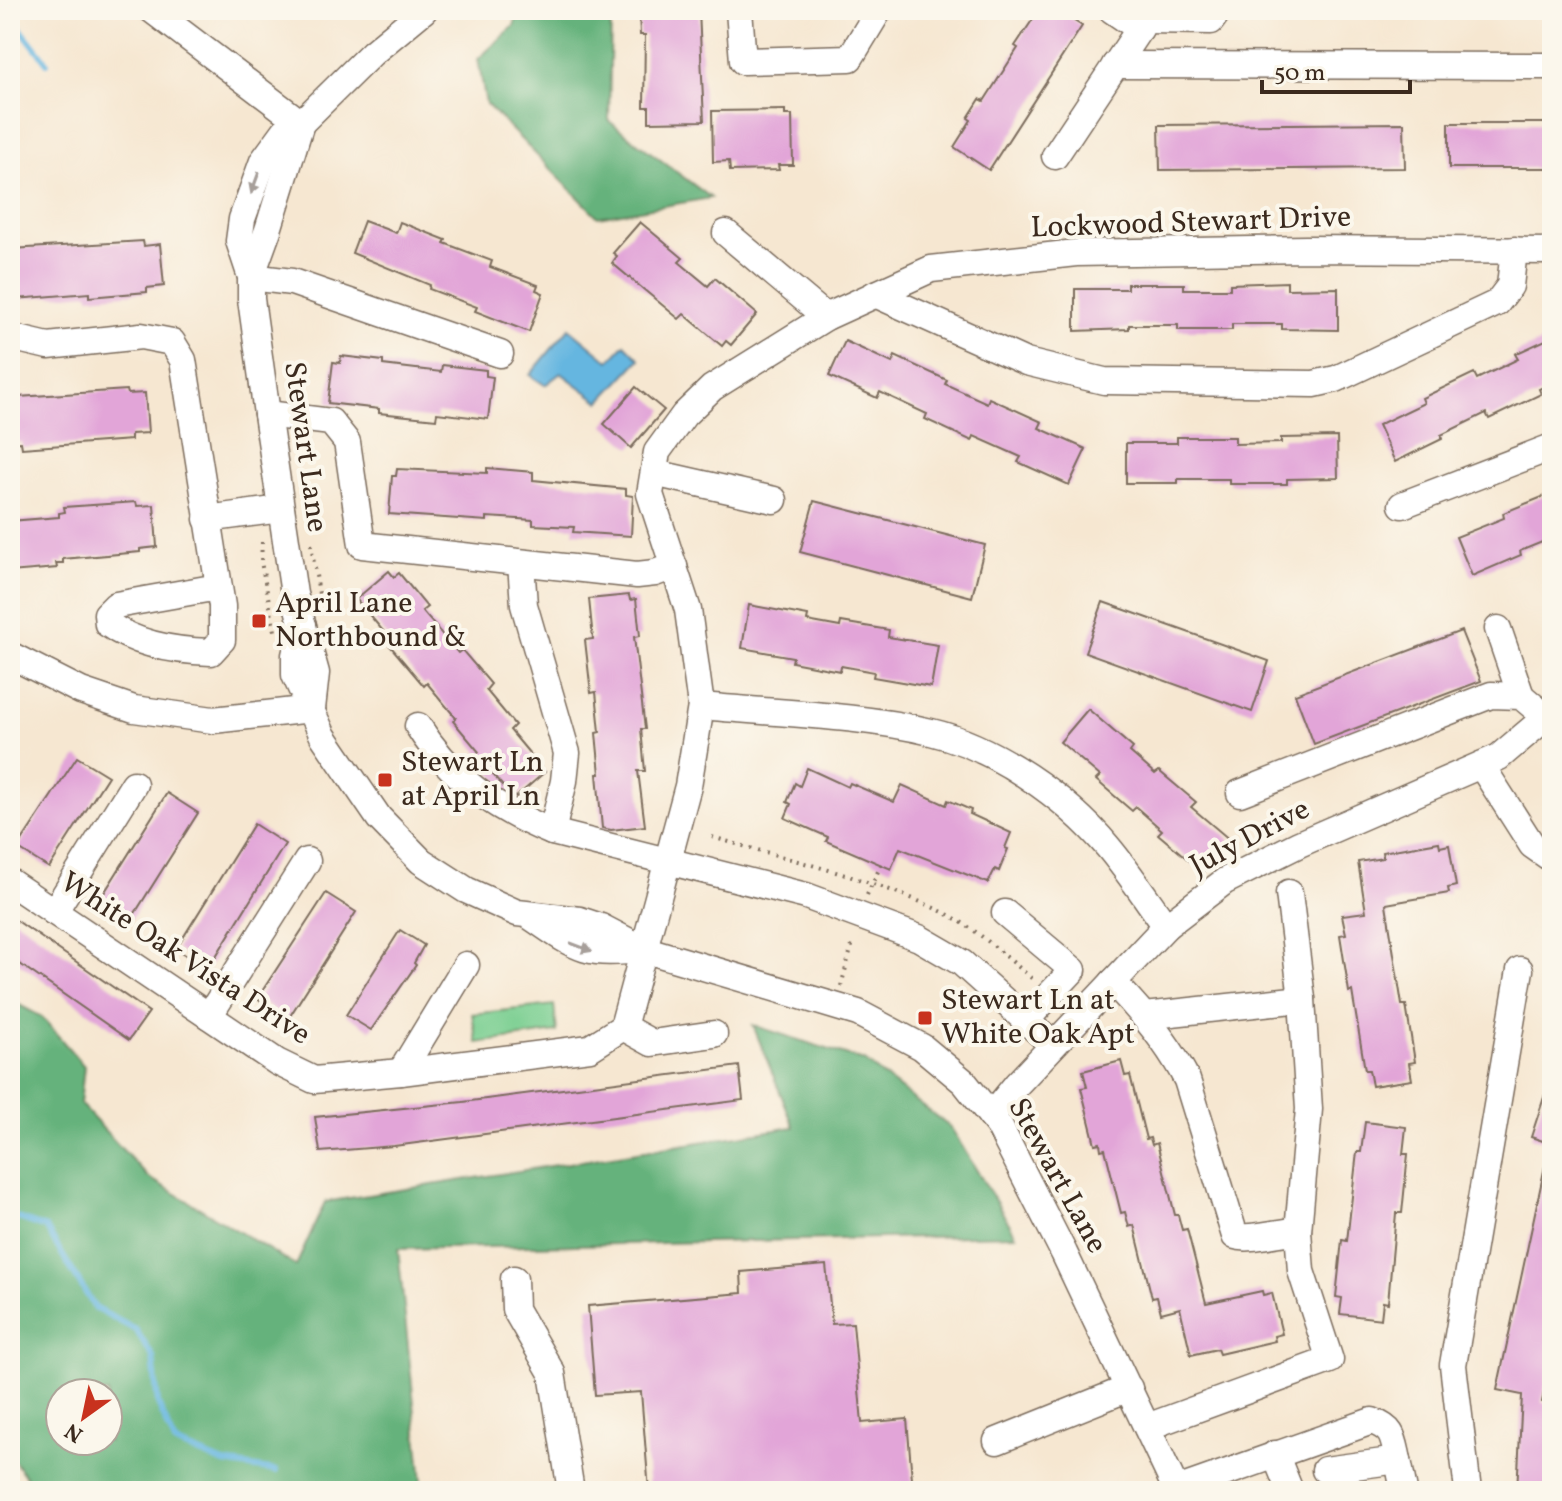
<svg xmlns="http://www.w3.org/2000/svg" width="1562" height="1501" viewBox="0 0 1562 1501" font-family="Vollkorn,serif">
<rect width="100%" height="100%" fill="#fbf7ec"/>
<filter id="ink" filterUnits="userSpaceOnUse"><feTurbulence type="fractalNoise" baseFrequency=".0125" numOctaves="2"/><feDisplacementMap in="SourceGraphic" scale="16" xChannelSelector="R" yChannelSelector="G"/><feConvolveMatrix kernelMatrix="1 2 1 2 8 2 1 2 1" color-interpolation-filters="sRGB"/></filter>
<filter id="wash" filterUnits="userSpaceOnUse"><feTurbulence type="fractalNoise" baseFrequency=".006" numOctaves="4" result="noise"/><feDisplacementMap in="SourceGraphic" scale="32" xChannelSelector="R" yChannelSelector="G"/><feGaussianBlur stdDeviation="1.8" result="paint"/><feColorMatrix in="noise" values="0 0 0 0 0 0 0 0 0 0 0 0 0 0 0 0 0 1.4 0 .05"/><feComposite in="paint" operator="in"/></filter>
<g filter="url(#wash)">
<rect width="100%" height="100%" fill="#f6e7d1"/>
<path fill="#7ccf92" stroke="#5c7c58" stroke-width="2" d="M554,1005L557,1032L477,1043L472,1014Z"/>
<g fill="#65b27c" stroke="#506e4d" stroke-width="2" fill-rule="evenodd">
<path d="M519,10H611L609,121L711,198L598,217L486,104L478,59L514,26Z"/>
<path d="M10,1000L42,1017L84,1066L80,1104L148,1177L296,1266L325,1202L794,1127L753,1025L864,1061L951,1128L1016,1235L398,1249L423,1491H36L10,1455ZM60,1393H108V1441H60Z"/>
</g>
<path fill="#65b6e0" stroke="#50707f" stroke-width="2" d="M569,328L609,361L625,344L640,359L600,402L561,373L545,385L530,375Z"/>
<g fill="none" stroke-linecap="round" stroke-linejoin="round">
<g stroke="#65b6e0" stroke-width="6">
<path d="M10,15L47,63"/>
<path d="M10,1215L46,1228L95,1308L136,1330L153,1357L158,1404L175,1443L224,1463L276,1471"/>
</g>
</g>
<g id="blocks">
<g fill="#e2a5d8">
<path d="M639,10H699L704,121L649,122V107H644L645,35H640Z"/>
<path d="M1039,10H1057L1082,26L989,170L954,147L971,120L968,118L980,99L984,101L1018,48L1015,46Z"/>
<path d="M785,110V115H792L793,165H778L779,170L730,171L729,161L713,162L712,111Z"/>
<path d="M1404,123L1405,168L1160,170L1159,125Z"/>
<rect x="1449" y="123" width="103" height="45"/>
<path d="M364,221L396,233L400,222L446,240L444,243L492,261L490,267L538,285L536,290L543,293L529,332L475,311L477,307L429,289L430,285L352,253Z"/>
<path d="M640,222L683,258L679,262L708,286L715,278L757,314L731,345L726,341L722,346L684,314L679,319L612,263L617,256L613,253Z"/>
<path d="M143,241L144,246L160,244L164,286L147,288V292L89,297V293L16,299V294H10L12,249Z"/>
<path d="M1287,282V289L1338,288V330L1282,329V324H1232V330H1178V325H1129V329L1075,331V289H1127V284H1184V289H1230V284Z"/>
<path d="M1552,337V383L1539,389L1541,394L1489,419L1486,413L1441,435L1442,439L1395,462L1378,425L1424,403L1422,398L1474,373L1477,379L1518,359L1515,354Z"/>
<path d="M845,341L892,363L895,356L947,380L945,384L987,403L989,398L1042,422L1039,428L1086,449L1069,485L1018,462L1021,457L974,436L972,441L925,419L927,414L880,392L877,398L829,376Z"/>
<path d="M341,356L383,361V365L441,372L442,365L486,370V376L493,377L488,419L437,413L436,419L379,413V409L328,403L333,362L340,363Z"/>
<path d="M636,387L664,410L631,448L604,424Z"/>
<path d="M127,390L128,394L145,393L148,433L131,434V440L22,448L21,442L10,443V404L18,403V397Z"/>
<path d="M1177,437H1235V444L1281,443V438L1337,437L1338,478L1287,479V484H1229V479H1178V483H1126V443H1177Z"/>
<path d="M487,468L533,472V480L626,489V495L633,496L631,536L573,532L574,527L533,525V520L487,517V521L389,514L392,476H396L397,469L487,473Z"/>
<path d="M1552,493V538L1520,551L1521,555L1472,576L1456,537L1504,518L1503,513Z"/>
<path d="M814,501L985,545L972,597L800,552Z"/>
<path d="M136,502L137,506L154,505L157,547L140,549V552L63,559V563H56L57,568L10,572V521L59,517V513L65,512L64,507Z"/>
<path d="M389,571L394,577L399,573L427,607L422,611L458,653L462,650L491,684L486,690L515,725L510,730L545,772L516,797L507,791L476,755L479,752L453,721L456,718L427,683L424,686L386,641L389,638L356,599Z"/>
<path d="M629,595L630,600L636,599L640,636L634,637L645,729H641L645,771H638L645,826L611,830L602,828L597,774H600L596,733L600,732L596,692L591,693L585,640L593,639L589,599Z"/>
<path d="M1103,602L1269,661L1252,712L1085,652Z"/>
<path d="M749,605L808,616L807,621L840,627L841,622L889,630L888,637L938,645L931,687L873,677L874,672L841,666L840,671L792,662L793,657L742,648Z"/>
<path d="M1461,631L1481,681L1314,744L1295,694Z"/>
<path d="M1088,709L1133,748L1130,752L1155,774L1159,771L1196,802L1191,807L1230,840L1203,872L1158,834L1162,830L1136,807L1132,811L1096,780L1100,776L1060,742Z"/>
<path d="M77,757L108,776L49,868L17,848Z"/>
<path d="M807,768L848,787L850,783L894,802L902,785L946,805L948,800L971,810L970,814L1011,833L1005,848L1008,849L999,871L995,869L988,883L900,848L891,869L826,841L828,837L785,818L791,804L787,802L795,783L800,786Z"/>
<path d="M167,793L198,813L130,921L99,901Z"/>
<path d="M254,824L285,844L208,969L176,949Z"/>
<path d="M1439,842L1440,847L1449,845L1456,886L1448,888L1449,893L1386,904L1402,1005H1406L1415,1062L1409,1063L1412,1080L1372,1086L1369,1070H1365L1352,991L1349,992L1340,935L1346,934L1342,915L1366,912L1358,862L1383,858L1382,852Z"/>
<path d="M326,893L356,912L288,1019L257,999Z"/>
<path d="M10,916L149,1012L129,1040L10,957Z"/>
<path d="M400,930L424,945L414,963L416,965L371,1030L346,1015Z"/>
<path d="M1121,1061L1125,1076L1130,1075L1146,1139L1150,1138L1152,1145L1157,1143L1175,1215H1178L1182,1230L1187,1229L1206,1303L1262,1291L1263,1295L1272,1293L1282,1334L1274,1336L1275,1341L1219,1354L1217,1349L1191,1355L1180,1308L1161,1313L1157,1297L1152,1298L1134,1225L1129,1227L1125,1212L1121,1213L1105,1149L1101,1150L1100,1143L1095,1144L1081,1088L1087,1087L1083,1071Z"/>
<path d="M739,1066L743,1100L394,1146L320,1152L315,1117L463,1102Z"/>
<path d="M1549,1082L1552,1083V1144L1531,1137Z"/>
<path d="M1365,1122L1406,1127L1403,1154H1408L1402,1213H1396L1388,1303L1383,1302L1381,1319L1340,1314L1342,1298L1336,1297L1342,1240L1347,1241L1357,1152H1361Z"/>
<path d="M1545,1166H1552V1354L1542,1402L1552,1403V1491H1517L1522,1395L1497,1390Z"/>
<path d="M826,1265L832,1324L853,1323L862,1423L907,1419L913,1491H649L641,1392L595,1395L588,1306L742,1293L741,1272Z"/>
</g>
</g>
</g>
<g filter="url(#ink)">
<use href="#blocks" fill-opacity="0" stroke="#7c6c5d" stroke-width="2"/>
<g fill="none" stroke-linecap="round" stroke-linejoin="round">
<defs>
<g id="minor">
<path d="M152,10L301,123"/>
<path d="M739,10L743,61L850,58L879,10"/>
<path d="M1112,10L1140,29"/>
<path d="M1146,20L1211,21L1219,10"/>
<path d="M1115,65L1552,66"/>
<path d="M1055,156L1152,10"/>
<path d="M726,233L826,317"/>
<path d="M251,277L292,282L500,354"/>
<path d="M251,277L268,230L301,123"/>
<path d="M875,294L1026,362L1104,381L1314,384L1336,379L1497,303L1510,286L1514,250"/>
<path d="M10,337L48,346L141,336L172,342L183,360L222,606V640L211,652C175,651 137,645 108,624L107,614L116,605L218,587"/>
<path d="M267,414L331,422L347,442L362,545L637,575L655,573L674,566"/>
<path d="M654,473L774,500"/>
<path d="M1402,505L1552,447"/>
<path d="M207,519L281,509"/>
<path d="M521,563L524,605L567,753L564,781L552,832"/>
<path d="M303,625L295,655V675L323,736L379,818L421,861L466,890L517,913L580,920L601,927L643,949L858,1013L922,1047L964,1082L999,1126L1064,1253L1177,1491"/>
<path d="M1498,629L1521,696"/>
<path d="M10,655L81,691L134,709L213,720L312,709"/>
<path d="M701,706C774,713 861,715 931,732C995,747 1066,797 1108,847C1129,872 1147,900 1166,926"/>
<path d="M312,709L316,673L294,594L267,414L251,299V277L239,241L242,219L263,161L285,131L301,123L372,53L424,10"/>
<path d="M418,726C451,779 496,809 552,832L806,896L919,938L962,963L1053,1045"/>
<path d="M1481,765L1532,845L1552,859"/>
<path d="M1240,793L1491,695L1521,696L1547,718"/>
<path d="M10,882L277,1062L314,1080L401,1072L590,1048L623,1027L688,786L701,706L688,610L650,494L657,452L684,415L712,388L826,317L931,269L1076,253L1306,249L1552,251"/>
<path d="M54,912L134,784"/>
<path d="M1005,913L1073,970L1026,1020"/>
<path d="M530,916C576,948 585,957 643,949"/>
<path d="M1113,982C1141,1011 1169,1044 1187,1080L1235,1236C1250,1241 1279,1231 1298,1231"/>
<path d="M209,1016L307,861"/>
<path d="M1144,1016L1302,999"/>
<path d="M623,1027L652,1043L714,1034"/>
<path d="M401,1072L466,965"/>
<path d="M991,1116L1017,1084L1166,926L1225,881L1299,844L1499,757L1552,712"/>
<path d="M514,1279L515,1309L552,1373L571,1491"/>
<path d="M1147,1427L1330,1360L1301,1271L1298,1231L1309,1109L1302,999L1289,893"/>
<path d="M997,1441L1129,1388"/>
<path d="M1275,1454L1290,1491"/>
<path d="M1325,1470L1398,1460L1404,1491"/>
<path d="M1177,1490L1372,1421C1394,1429 1393,1438 1398,1460"/>
<path d="M1468,1491L1453,1365L1520,970"/>
</g>
</defs>
<use href="#minor" stroke="#7c6c5d" stroke-width="29"/>
<g stroke="#7c6c5d" stroke-width="4" stroke-dasharray="2 6" stroke-linecap="butt">
<path d="M262,542L261,562L276,636"/>
<path d="M311,544L319,594"/>
<path d="M712,837C790,860 873,878 947,914C980,931 1007,958 1035,981"/>
<path d="M867,895L881,865"/>
<path d="M841,986L853,942"/>
</g>
<use href="#minor" stroke="#fff" stroke-width="26"/>
</g>
<defs><path id="oneway-solid" d="M-6-.8H1V-3.2L6.5 0L1 3.2V.8H-6Z" transform="scale(2)"/></defs>
<g fill="#a79f9a">
<use href="#oneway-solid" transform="translate(255 183) rotate(110)"/>
<use href="#oneway-solid" transform="translate(581 947) rotate(21)"/>
</g>
</g>
<g fill="#c8321e" stroke="#fbf7ec" stroke-width="3">
<rect x="251" y="613" width="16" height="16" rx="4"/>
<rect x="377" y="772" width="16" height="16" rx="4"/>
<rect x="917" y="1010" width="16" height="16" rx="4"/>
</g>
<g text-anchor="middle" dominant-baseline="central" stroke-width="8" stroke-linejoin="round" paint-order="stroke">
<g font-size="30" fill="#3b2a1e" stroke="#fbf7ec">
<text transform="translate(1191 223) rotate(-2)">Lockwood Stewart Drive</text>
<text transform="translate(305 447) rotate(82)">Stewart Lane</text>
<text transform="translate(1250 838) rotate(-28)">July Drive</text>
<text transform="translate(185 959) rotate(33)">White Oak Vista Drive</text>
<text transform="translate(1057 1176) rotate(61)">Stewart Lane</text>
</g>
<g font-size="30" fill="#3b2a1e" stroke="#fbf7ec" text-anchor="start">
<text x="275" y="604">April Lane<tspan x="275" dy="34">Northbound &amp;</tspan></text>
<text x="401" y="763">Stewart Ln<tspan x="401" dy="34">at April Ln</tspan></text>
<text x="941" y="1001">Stewart Ln at<tspan x="941" dy="34">White Oak Apt</tspan></text>
</g>
</g>
<rect width="1562" height="1501" fill="none" stroke="#fbf7ec" stroke-width="40"/>
<g transform="translate(84 1417) rotate(213)"><circle r="38" fill="#fbf7ec" stroke="#aea59a" stroke-width="2"/>
<path d="M0-6L14 30L0 20L-14 30Z" fill="#c8321e"/>
<text y="-12" font-size="22" font-weight="bold" text-anchor="middle" fill="#3b2a1e">N</text>
</g>
<path d="M1262 80v12h148v-12" fill="none" stroke="#3b2a1e" stroke-width="4"/>
<text x="1274" y="80" font-size="24" fill="#3b2a1e" stroke="#fbf7ec" stroke-width="6" paint-order="stroke">50 m</text>
</svg>
